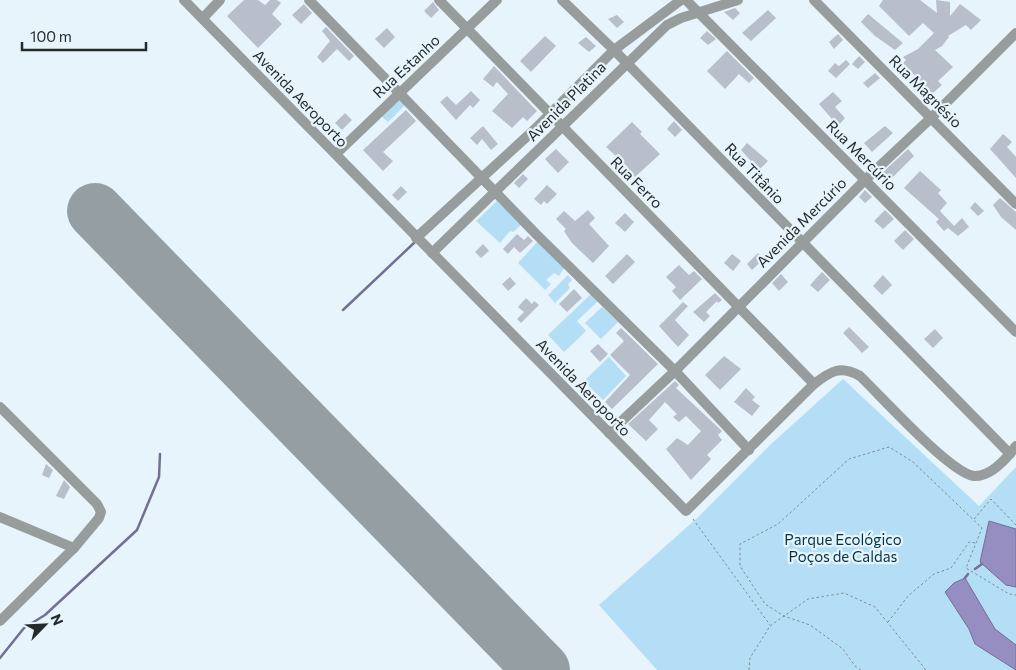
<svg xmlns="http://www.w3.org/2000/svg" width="1016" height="670" viewBox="0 0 1016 670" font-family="Commissioner,sans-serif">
<rect width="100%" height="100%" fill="#e7f4fb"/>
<g fill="#b3def6">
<path d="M400,98L405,105L388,122L381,116Z"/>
<path d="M497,201L521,225L513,232L510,231L500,243L476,221Z"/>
<path d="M538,241L564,268L559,276L554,273L546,280L551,284L545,290L518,263Z"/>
<path d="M568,275L572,280L568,284L570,288L555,303L548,295Z"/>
<path d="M591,294L598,301L577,321L586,331L564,352L548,335Z"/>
<path d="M602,307L618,322L601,339L585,323Z"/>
<path d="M609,357L626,376L603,400L584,381Z"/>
<path d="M843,379L979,506L1016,467V670H657L599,605L695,520L770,445Z"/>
</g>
<g fill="#968dc1" stroke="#746f94">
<path d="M989,521L1016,529V587L1006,585L980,562Z"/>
<path d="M965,578L995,629L1016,645V670L975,644L969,629L945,592L954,583Z"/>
</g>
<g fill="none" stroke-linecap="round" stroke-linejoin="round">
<g stroke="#746f94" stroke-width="2.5">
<path d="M343,310L415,242"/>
<path d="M975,569L982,564"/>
<path d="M965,578L968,574"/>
<path d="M0,658L24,628L45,615L137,530L159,477L160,454"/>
</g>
<path stroke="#949ea3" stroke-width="56" d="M95,211L542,670"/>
</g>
<g fill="#b9bfca">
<path d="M244,0H258L265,5L270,0H277L281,3L272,14L282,24L258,48L227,16Z"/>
<path d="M883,0H920L937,13L936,0L950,2V16L960,4L981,20L971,30L966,25L948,36L949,37L942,46L935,50L953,67L938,81L942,85L932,94L903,63L906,60L903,57L918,49L934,33L923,23L909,36L879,6Z"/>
<path d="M433,2L439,10L431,18L424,11Z"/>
<path d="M304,4L312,13L301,24L292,15Z"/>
<path d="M735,8L740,13L733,20L724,12Z"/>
<path d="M768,10L776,18L751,41L742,33Z"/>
<path d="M868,14L903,43L895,50L875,36L861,22Z"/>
<path d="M617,15L624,22L617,28L608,19Z"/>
<path d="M326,27L354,56L349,61L337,49L323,63L317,57L330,41L322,31Z"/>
<path d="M387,28L395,37L384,48L375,39Z"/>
<path d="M707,31L716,39L708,45L700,38Z"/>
<path d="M838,34L843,40L834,49L829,42Z"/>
<path d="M545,36L556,46L531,72L520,61Z"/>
<path d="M586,37L596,46L589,52L578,43Z"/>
<path d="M727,51L754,78L749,83L739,74L725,89L707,71Z"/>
<path d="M859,56L865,62L858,69L852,64Z"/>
<path d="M846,60L850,64L836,78L828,71L835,63L839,66Z"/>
<path d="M494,66L537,111L527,121L523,117L512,128L492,111L508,94L497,82L493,87L483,79Z"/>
<path d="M875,73L880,78L868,88L863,83Z"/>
<path d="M471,91L480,100L473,108L470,105L456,120L440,102L447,96L456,105Z"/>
<path d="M833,92L842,101L835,107L845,118L838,126L819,104Z"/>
<path d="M406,110L416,121L383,152L393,161L383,171L363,150Z"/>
<path d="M345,113L352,120L342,130L335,123Z"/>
<path d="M674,121L682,130L675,137L667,129Z"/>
<path d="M632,122L642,132L640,134L660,154L635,177L627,168L628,167L606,147Z"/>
<path d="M483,126L498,144L491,150L482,139L477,145L470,138Z"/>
<path d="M885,126L893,133L872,152L864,143Z"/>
<path d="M1003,134L1012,142L1007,147L1016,157V178L990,149Z"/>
<path d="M747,143L768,161L759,170L741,150Z"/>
<path d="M556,149L569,162L558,173L545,159Z"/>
<path d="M908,149L914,156L891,179L883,172Z"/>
<path d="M920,171L941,190L938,193L947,203L940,211L954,226L962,218L969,227L958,236L948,228L944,231L936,222L939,219L904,188Z"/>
<path d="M523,174L528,179L519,188L514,183Z"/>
<path d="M547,185L557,194L547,204L544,201L541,205L534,199Z"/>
<path d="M401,186L407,192L398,201L392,195Z"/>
<path d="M865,190L872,197L865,203L859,197Z"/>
<path d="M1000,198L1016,212V230L1001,217L993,205Z"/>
<path d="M975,202L984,211L978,216L970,208Z"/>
<path d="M588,210L595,218L589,224L609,246L593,263L572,243L564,231L566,229L556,219L564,211L575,221Z"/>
<path d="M885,210L894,219L883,229L874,221Z"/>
<path d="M625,213L634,222L625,232L615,223Z"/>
<path d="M905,230L914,239L903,250L894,241Z"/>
<path d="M517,234L524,240L528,236L533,241L520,253L514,247L508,254L503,249Z"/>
<path d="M483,244L489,251L481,258L475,252Z"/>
<path d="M758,253L764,259L752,270L747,264Z"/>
<path d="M627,254L635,262L613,284L605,276Z"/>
<path d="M732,254L741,261L733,271L724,263Z"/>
<path d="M679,265L689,275L694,271L702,279L680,300L672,291L676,287L666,277Z"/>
<path d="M822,272L830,280L818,292L810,285Z"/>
<path d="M781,274L788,282L779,291L772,283Z"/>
<path d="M883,275L892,285L882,295L873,286Z"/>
<path d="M510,277L516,284L508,291L502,284Z"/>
<path d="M574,289L582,298L567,312L559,304Z"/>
<path d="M715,293L722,300L718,303L717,301L706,312L710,316L704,322L693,312Z"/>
<path d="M526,298L532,304L534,301L539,305L521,323L517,319L524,312L518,307Z"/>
<path d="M683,302L688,306L675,320L689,335L678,347L659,326Z"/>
<path d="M849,327L869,347L862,353L843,333Z"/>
<path d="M621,328L658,364L612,409L605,402L630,375L610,355L624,341L616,333Z"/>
<path d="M935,329L943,338L933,348L924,339Z"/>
<path d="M598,344L608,354L600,362L590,351Z"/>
<path d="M724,356L741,369L720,390L705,375Z"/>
<path d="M675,381L679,385L676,388L722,431L718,435L722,440L707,455L711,459L691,480L666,449L677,438L688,445L701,431L686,416L679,422L673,417L677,414L665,402L649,420L658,429L646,441L628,424Z"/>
<path d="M746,388L755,397L752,400L760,406L752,416L734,402Z"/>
<path d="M46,464L53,470L49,478L42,475Z"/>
<path d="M64,480L70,487L64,499L56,496Z"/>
</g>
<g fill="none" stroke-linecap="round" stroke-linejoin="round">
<g stroke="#828a8f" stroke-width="1" stroke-dasharray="2.5 2.5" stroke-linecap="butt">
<path d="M693,519L770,625"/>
<path d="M974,519L991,499L1016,525"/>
<path d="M888,622L908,596L934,574L951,568L969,542L976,543"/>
<path d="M749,670L750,658L770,626L808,599L844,593L875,607L926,670"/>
<path d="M861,670L855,666L843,649L810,625L784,616L765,604L740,566V544L778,524L849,459L889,447L913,462L982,528L966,568L1009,594L1016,595"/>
</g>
<g stroke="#979d9d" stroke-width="10">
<path d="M184,0L686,511L814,384C831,371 840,365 860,376C881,396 950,473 974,476C991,477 1007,458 1016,446"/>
<path d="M309,0L537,235L675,371L749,450"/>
<path d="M439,0L814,384"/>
<path d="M562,0L614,50L1010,454"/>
<path d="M686,0L1016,332"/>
<path d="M814,0L1016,204"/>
<path d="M203,18L220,0"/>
<path d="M336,154L497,0"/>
<path d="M416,238L534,130L614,50L681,0"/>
<path d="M432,253L667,25L681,18L738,0"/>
<path d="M0,407L97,504L101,512L99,518L74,548L0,621"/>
<path d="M609,433L675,371L865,180L931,118L1016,33"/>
<path d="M0,517L74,548"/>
</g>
</g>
<g text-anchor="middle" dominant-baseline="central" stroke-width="4.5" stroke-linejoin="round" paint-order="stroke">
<g font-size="15" fill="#24292b" stroke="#e7f4fb">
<text transform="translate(406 66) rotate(-43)">Rua Estanho</text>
<text transform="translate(926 91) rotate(45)">Rua Magnésio</text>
<text transform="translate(301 98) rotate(46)">Avenida Aeroporto</text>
<text transform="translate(566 101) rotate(-45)">Avenida Platina</text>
<text transform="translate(862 155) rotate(45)">Rua Mercúrio</text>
<text transform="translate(755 173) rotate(46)">Rua Titânio</text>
<text transform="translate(637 182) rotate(45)">Rua Ferro</text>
<text transform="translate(801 222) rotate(-45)">Avenida Mercúrio</text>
<text transform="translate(584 387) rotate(46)">Avenida Aeroporto</text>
</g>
<g font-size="15" fill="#003449" stroke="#e7f4fb">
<text x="843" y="539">Parque Ecológico<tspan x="843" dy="17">Poços de Caldas</tspan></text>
</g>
</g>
<g transform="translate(45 625) rotate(66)" stroke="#e7f4fb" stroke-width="4" paint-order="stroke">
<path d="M0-4L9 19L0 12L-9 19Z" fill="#24292b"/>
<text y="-8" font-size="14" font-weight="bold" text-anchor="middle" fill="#24292b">N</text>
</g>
<path d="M22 42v8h124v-8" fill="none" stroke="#24292b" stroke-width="2.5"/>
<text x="30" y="42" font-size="15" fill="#24292b" stroke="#e7f4fb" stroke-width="4" paint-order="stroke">100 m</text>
</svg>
